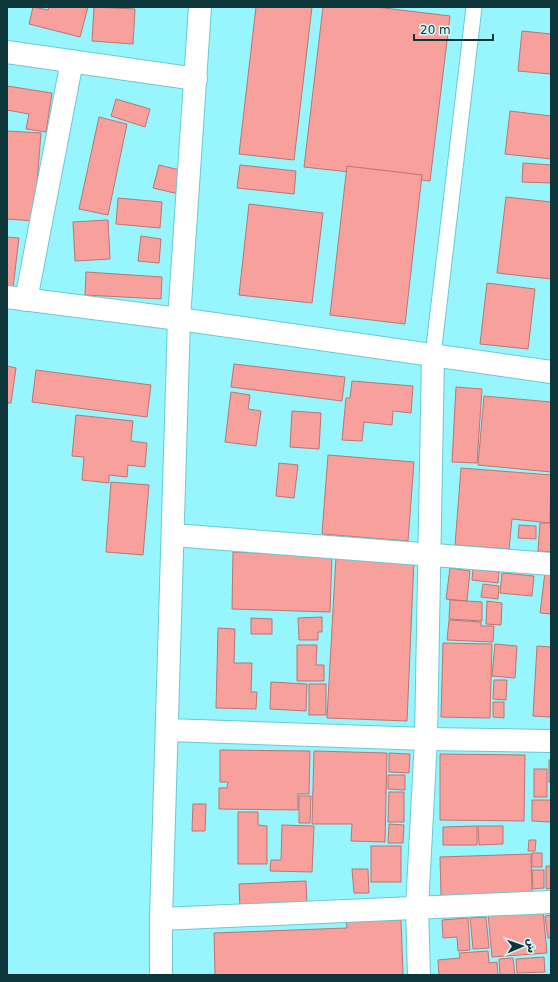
<svg xmlns="http://www.w3.org/2000/svg" width="558" height="982" viewBox="0 0 558 982" font-family="'DejaVu Sans',Vazirmatn,sans-serif">
<rect width="100%" height="100%" fill="#97f5fe"/>
<g fill="#f7a09c" stroke="#bc7571">
<path d="M33,7L48,10L49,7H88L80,37L29,24Z"/>
<path d="M94,7L135,9L133,44L92,41Z"/>
<path d="M256,7H312L294,160L239,154Z"/>
<path d="M323,7H376L450,16L430,181L304,167Z"/>
<path d="M522,31L551,34V74L518,71Z"/>
<path d="M7,86L52,93L46,132L26,129L29,114L7,110Z"/>
<path d="M116,99L150,109L145,127L111,116Z"/>
<path d="M510,111L551,116V159L505,154Z"/>
<path d="M99,117L127,124L108,215L79,209Z"/>
<path d="M7,131L41,133L34,221L7,219Z"/>
<path d="M523,163L551,165V183L522,182Z"/>
<path d="M159,165L184,171L179,194L153,188Z"/>
<path d="M240,165L296,171L294,194L237,188Z"/>
<path d="M347,166L422,175L405,324L330,315Z"/>
<path d="M506,197L551,202V279L497,273Z"/>
<path d="M118,198L162,202L160,228L116,224Z"/>
<path d="M249,204L323,213L312,303L239,295Z"/>
<path d="M108,220L110,259L75,261L73,222Z"/>
<path d="M141,236L161,239L159,263L138,261Z"/>
<path d="M7,237L19,238L13,288L7,287Z"/>
<path d="M86,272L162,277L161,299L85,295Z"/>
<path d="M487,283L535,289L528,349L480,344Z"/>
<path d="M234,364L345,377L342,401L231,387Z"/>
<path d="M7,366L16,368L11,403H7Z"/>
<path d="M36,370L151,385L147,417L32,402Z"/>
<path d="M352,381L413,386L411,413L393,411L392,425L364,422L362,441L342,440L346,398H350Z"/>
<path d="M456,387L482,389L477,463L452,462Z"/>
<path d="M231,392L250,395L248,409L261,411L256,446L225,442Z"/>
<path d="M484,396L551,402V472L478,465Z"/>
<path d="M292,411L321,413L319,449L290,447Z"/>
<path d="M76,415L133,421L131,441L147,443L145,467L128,465L127,477L109,475V483L82,480L84,457L72,456Z"/>
<path d="M328,455L414,462L408,541L322,534Z"/>
<path d="M279,463L298,465L294,498L276,496Z"/>
<path d="M461,468L551,475L550,523L512,519L509,549L455,545Z"/>
<path d="M111,482L149,485L143,555L106,552Z"/>
<path d="M540,523H551V552L538,551Z"/>
<path d="M519,525L536,526V539L518,538Z"/>
<path d="M233,552L332,555L330,612L232,609Z"/>
<path d="M336,556L414,560L407,721L327,718Z"/>
<path d="M450,568L470,571L467,601L446,599Z"/>
<path d="M473,569L499,572L498,583L472,580Z"/>
<path d="M545,572L551,573V614L540,613Z"/>
<path d="M502,573L534,576L532,596L500,593Z"/>
<path d="M483,584L499,586L498,599L481,597Z"/>
<path d="M450,600L482,602V621L449,619Z"/>
<path d="M487,601L502,603L501,625L486,624Z"/>
<path d="M322,617V632H318V640H299L298,618Z"/>
<path d="M251,618L272,619V634H251Z"/>
<path d="M449,620L481,622V626H494L493,642L447,640Z"/>
<path d="M218,628L235,629L234,663H252L251,692H257L256,709L216,708Z"/>
<path d="M443,643L492,644L490,718L441,717Z"/>
<path d="M495,644L517,646L515,678L492,676Z"/>
<path d="M297,645H317L316,665H324V681H297Z"/>
<path d="M537,646L551,647V717L533,716Z"/>
<path d="M494,680H507L506,700L493,699Z"/>
<path d="M271,682L307,684L306,711L270,709Z"/>
<rect x="309" y="684" width="17" height="31"/>
<path d="M493,702H504V718L493,717Z"/>
<path d="M220,750L310,751L309,794H298V810L219,809V788H227L228,782H220Z"/>
<path d="M314,751L387,753L385,842L351,841L352,824H312Z"/>
<path d="M389,753L410,754L409,773L389,772Z"/>
<path d="M440,754L525,755L524,821L440,820Z"/>
<rect x="549" y="760" width="2" height="22"/>
<rect x="534" y="769" width="13" height="28"/>
<path d="M388,775H405V790L388,789Z"/>
<path d="M389,792H404V822H388Z"/>
<path d="M299,796H311L310,823H299Z"/>
<path d="M532,800H551V822L532,821Z"/>
<path d="M193,804H206L205,831H192Z"/>
<path d="M238,812H258V825L267,826V864H238Z"/>
<path d="M389,824L404,825L403,843H388Z"/>
<path d="M282,825L314,826L312,872L270,871L271,860H281Z"/>
<path d="M477,826V845H443V827Z"/>
<path d="M478,826H503V844L479,845Z"/>
<path d="M529,840H536L535,851H528Z"/>
<rect x="371" y="846" width="30" height="36"/>
<rect x="532" y="853" width="10" height="14"/>
<path d="M531,854L532,893L441,896L440,857Z"/>
<path d="M546,866H551V888L546,889Z"/>
<path d="M352,869H368L369,893H354Z"/>
<path d="M532,870H544V888L533,889Z"/>
<path d="M306,881L307,905L240,909L239,884Z"/>
<path d="M543,910L547,953L492,957L488,914Z"/>
<path d="M551,915V938H548L545,916Z"/>
<path d="M486,917L489,948L473,949L470,918Z"/>
<path d="M468,918L470,950L458,951L457,937L443,938L442,920Z"/>
<path d="M401,920L403,975H215L214,933L347,928L346,921Z"/>
<path d="M488,951L489,963L497,962L498,975H439L438,960L460,958L459,953Z"/>
<path d="M544,957L545,972L517,973L516,959Z"/>
<path d="M513,958L515,975H500L499,959Z"/>
</g>
<g fill="none" stroke-linecap="round" stroke-linejoin="round">
<defs>
<path id="lane" d="M433,355L474,7"/>
<g id="street">
<path d="M7,52L196,79"/>
<path d="M7,297L179,319L551,372"/>
<path d="M26,300L72,61"/>
<path d="M173,535L551,564"/>
<path d="M167,730L426,739L551,741"/>
<path d="M161,919L551,902"/>
<path d="M419,975L417,908L426,739L433,355"/>
</g>
<path id="secondary" d="M161,975V919L179,319L200,7"/>
</defs>
<use href="#lane" stroke="#6ac9d1" stroke-width="17"/>
<use href="#street" stroke="#6ac9d1" stroke-width="24"/>
<use href="#secondary" stroke="#6ac9d1" stroke-width="24"/>
<use href="#lane" stroke="#fff" stroke-width="15"/>
<use href="#street" stroke="#fff" stroke-width="22"/>
<use href="#secondary" stroke="#fff" stroke-width="22"/>
</g>
<rect width="558" height="982" fill="none" stroke="#0c363a" stroke-width="16"/>
<g transform="translate(522 946) rotate(88)" stroke="#d5f8fb" stroke-width="3" paint-order="stroke">
<path d="M0-3L7 15L0 10L-7 15Z" fill="#0c363a"/>
<text y="-6" font-size="11" font-weight="bold" text-anchor="middle" fill="#0c363a">ش</text>
</g>
<path d="M414 34v6h79v-6" fill="none" stroke="#0c363a" stroke-width="2"/>
<text x="420" y="34" font-size="12" fill="#0c363a" stroke="#d5f8fb" stroke-width="3" paint-order="stroke">20 m</text>
</svg>
